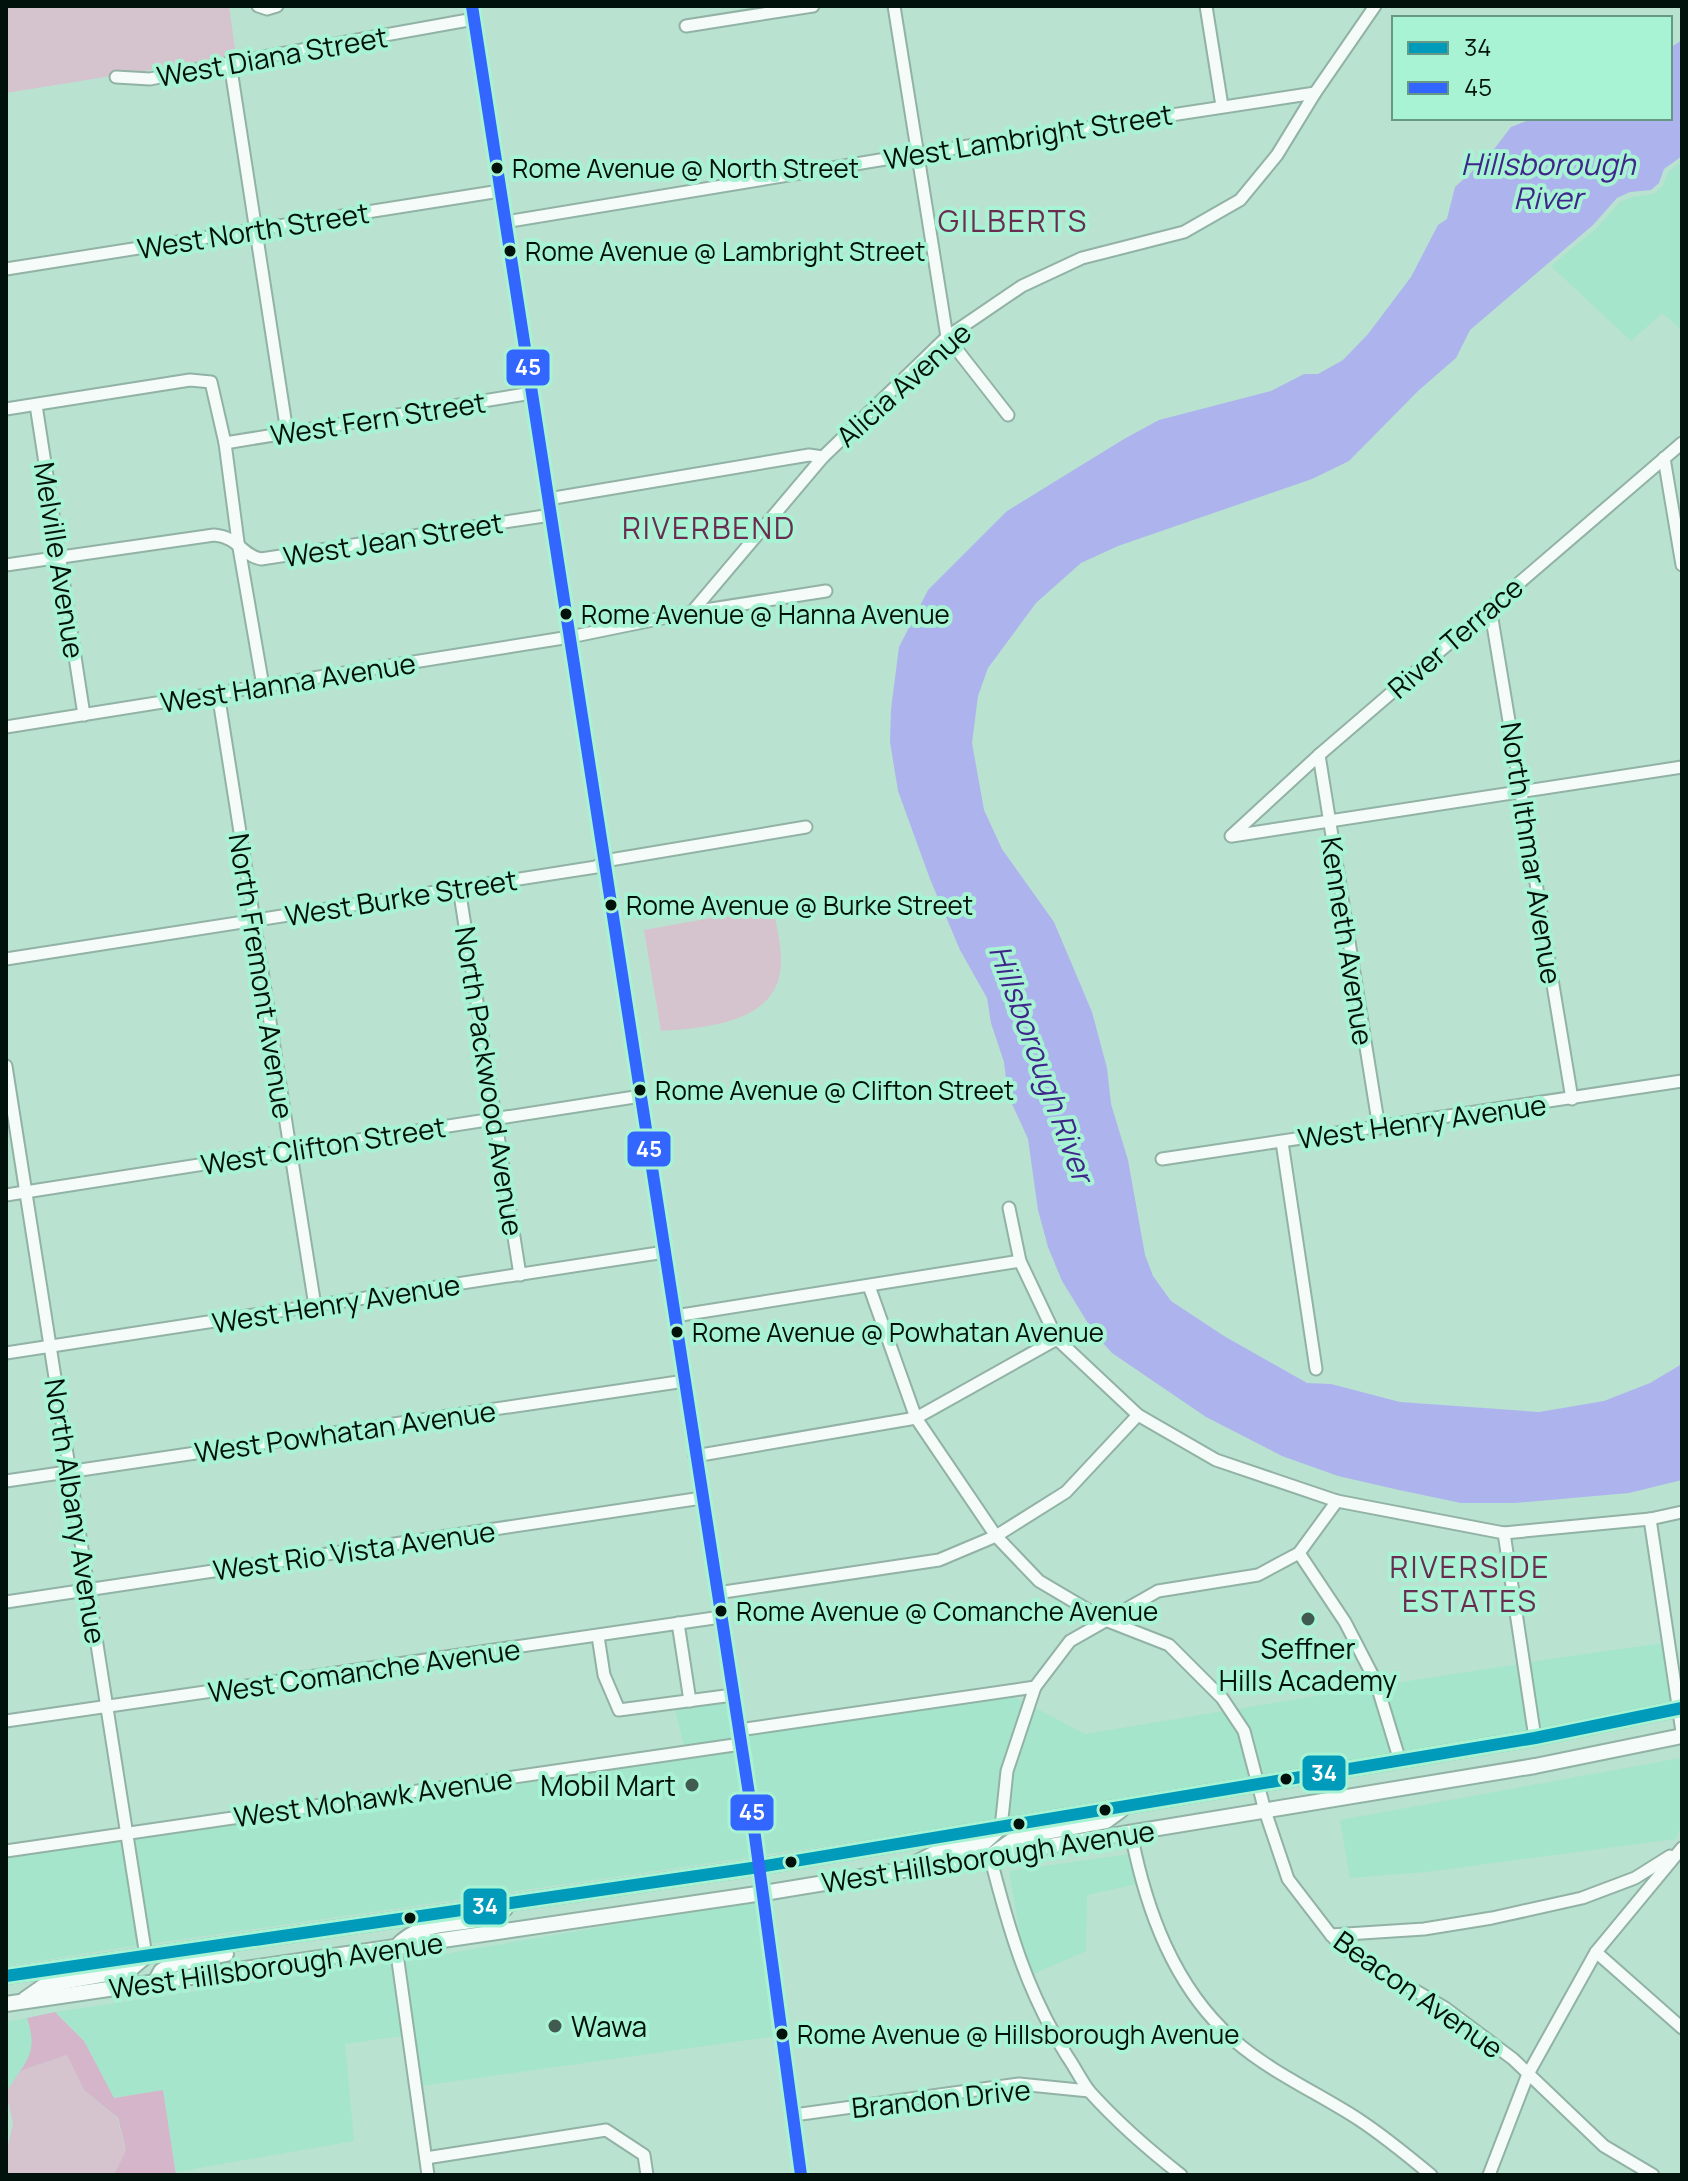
<svg xmlns="http://www.w3.org/2000/svg" width="1688" height="2181" viewBox="0 0 1688 2181" font-family="Manrope,sans-serif">
<rect width="100%" height="100%" fill="#b9e2d1"/>
<g fill="#a5e5cb">
<path d="M1682,162V330L1662,313L1631,341L1551,266L1596,229L1620,202L1632,197L1654,194L1663,186L1668,172Z"/>
<path d="M1663,1643L1672,1702L1539,1730L1529,1662Z"/>
<path d="M1519,1664L1529,1732L1403,1753L1382,1685Z"/>
<path d="M1372,1687L1392,1755L1262,1777L1249,1730L1236,1709Z"/>
<path d="M1012,1696L1024,1702L996,1821L763,1855L745,1736Z"/>
<path d="M729,1702L735,1739L684,1746L675,1709Z"/>
<path d="M1034,1707L1085,1734L1224,1711L1239,1734L1252,1778L1007,1819L1013,1772Z"/>
<path d="M736,1751L753,1857L149,1944L133,1838Z"/>
<path d="M1681,1758L1682,1823L1676,1839L1426,1872L1350,1878L1340,1820Z"/>
<path d="M123,1840L139,1945L6,1966V1857Z"/>
<path d="M1130,1854L1137,1884L1087,1895L1086,1951L1031,1975L1023,1952L1009,1871Z"/>
<path d="M758,1900L777,2036L421,2086L404,1961Z"/>
<path d="M393,1962L403,2036L345,2044L354,2141L176,2172L163,2090L114,2098L84,2041L55,2012Z"/>
<path d="M27,2018L33,2040L31,2056L6,2092V2022Z"/>
</g>
<g fill="#d5c4ce">
<path d="M6,6H229L236,56L6,93Z"/>
<path d="M773,907C776,925 782,946 781,964C779,1023 706,1028 661,1031L644,930Z"/>
<path d="M67,2055L84,2090L117,2118L126,2150L114,2175H6V2156L13,2123L6,2092L20,2071Z"/>
</g>
<path fill="#d5b5c9" d="M55,2012L84,2041L114,2098L163,2090L176,2175H114L126,2150L118,2118L84,2090L67,2055L20,2071C34,2052 34,2040 27,2018Z"/>
<path fill="#adb4ed" d="M1682,40V156L1664,169L1659,183L1651,190L1630,192L1617,198L1593,225L1470,330L1456,358L1418,391L1349,461L1312,479L1118,546L1081,563L1036,603L988,668L978,696L972,743L984,810L1002,849L1054,922L1092,1012L1107,1068L1111,1104L1128,1160L1145,1255L1153,1276L1171,1301L1224,1336L1307,1383L1331,1384L1400,1402L1539,1412L1604,1401L1650,1383L1682,1364V1480L1629,1493L1515,1503H1461L1399,1490L1338,1476L1282,1456L1206,1417L1112,1353L1094,1333L1062,1281L1048,1247L1038,1210L1028,1139L1008,1095L1004,1062L991,1023L987,998L960,950L930,879L898,791L890,742L891,709L899,647L928,590L1007,511L1124,439L1159,420L1271,391L1304,374H1318L1343,360L1368,334L1411,277L1438,225L1447,219L1455,187L1488,157L1511,127L1534,118H1670V48Z"/>
<g fill="none" stroke-linecap="round" stroke-linejoin="round">
<defs>
<g id="minor">
<path d="M258,6L267,9L277,6"/>
<path d="M472,6L751,1807L801,2175"/>
<path d="M894,6L947,337L1008,415"/>
<path d="M1206,6L1222,106"/>
<path d="M686,26L813,6"/>
<path d="M230,63L287,432"/>
<path d="M116,77L150,79L230,63L474,19"/>
<path d="M505,222L916,154L1315,93"/>
<path d="M6,269L500,191"/>
<path d="M36,405L84,715"/>
<path d="M6,409L190,380L211,382L225,443L238,542L263,686"/>
<path d="M225,443L532,393"/>
<path d="M1664,458L1682,565"/>
<path d="M548,499L809,455L823,457"/>
<path d="M6,565L214,535C239,537 241,555 261,559L551,515"/>
<path d="M1490,607L1572,1099"/>
<path d="M692,612L826,591"/>
<path d="M218,693L315,1306"/>
<path d="M6,727L570,637L692,612L823,457L947,337L1022,286L1082,258L1184,232L1240,200L1277,155L1315,93L1375,6"/>
<path d="M1319,755L1379,1128"/>
<path d="M1231,836L1319,755L1682,443"/>
<path d="M1232,836L1682,767"/>
<path d="M459,888L520,1275"/>
<path d="M6,959L596,867L604,861L806,827"/>
<path d="M6,1066L146,1956"/>
<path d="M1282,1142L1316,1369"/>
<path d="M1162,1159L1682,1081"/>
<path d="M6,1195L641,1096"/>
<path d="M1009,1208L1020,1261L1057,1339L1138,1415L1216,1460L1337,1501L1504,1533L1650,1519L1682,1512"/>
<path d="M869,1286L916,1418L996,1536L1039,1581L1105,1620L1169,1645L1222,1698L1244,1731L1265,1811L1288,1879L1331,1935L1344,1949L1445,2008L1513,2059L1604,2146L1653,2175"/>
<path d="M675,1316L1020,1261"/>
<path d="M6,1353L665,1252"/>
<path d="M695,1456L916,1418L1057,1339"/>
<path d="M6,1481L685,1381"/>
<path d="M1650,1519L1682,1732"/>
<path d="M1504,1533L1535,1738"/>
<path d="M1299,1553L1345,1622L1376,1682L1400,1761"/>
<path d="M717,1593L939,1560L996,1536L1066,1492L1138,1415"/>
<path d="M6,1602L702,1498"/>
<path d="M678,1623L690,1701"/>
<path d="M598,1636L604,1675L619,1710L733,1695"/>
<path d="M6,1721L721,1617"/>
<path d="M739,1730L1035,1687L1070,1641L1158,1591L1258,1575L1299,1553L1337,1501"/>
<path d="M1001,1828L1007,1771L1035,1687"/>
<path d="M1131,1833C1146,1910 1174,1988 1235,2041C1272,2073 1318,2093 1358,2119C1384,2136 1407,2155 1431,2175"/>
<path d="M6,1851L741,1744"/>
<path d="M990,1856C1009,1930 1026,1990 1067,2056C1075,2067 1081,2081 1090,2092C1117,2122 1149,2150 1181,2175"/>
<path d="M1331,1935L1424,1929L1492,1918L1582,1898L1635,1878L1670,1856"/>
<path d="M396,1947L428,2175"/>
<path d="M1596,1952L1682,2028"/>
<path d="M794,2115L1019,2084L1089,2091"/>
<path d="M426,2158L606,2130L644,2155L647,2175"/>
<path d="M1489,2175L1528,2074L1596,1952L1682,1848"/>
</g>
<g id="major">
<path d="M992,1855L1017,1837L1106,1821L1121,1810"/>
<path d="M914,1864L941,1850L985,1842L1000,1828"/>
<path d="M396,1947C427,1913 470,1932 505,1909"/>
<path d="M6,1976L759,1867L1535,1738L1682,1708"/>
<path d="M155,1982L161,1971L171,1965L226,1954"/>
<path d="M25,1999L45,1985L123,1971L132,1968L145,1957"/>
<path d="M6,2004L764,1893L1535,1766L1682,1736"/>
</g>
</defs>
<use href="#minor" stroke="#91b2a4" stroke-width="15"/>
<use href="#major" stroke="#91b2a4" stroke-width="18"/>
<use href="#minor" stroke="#f4fbf8" stroke-width="11"/>
<use href="#major" stroke="#f4fbf8" stroke-width="14"/>
<defs>
<path id="bus-1" d="M6,1976L759,1867L1535,1738L1682,1708"/>
<path id="bus-2" d="M472,6L751,1807L801,2175"/>
</defs>
<use href="#bus-1" stroke="#a8f3d4" stroke-width="18"/>
<use href="#bus-2" stroke="#a8f3d4" stroke-width="18"/>
<use href="#bus-1" stroke="#009aba" stroke-width="12"/>
<use href="#bus-2" stroke="#36f" stroke-width="12"/>
</g>
<g fill="#00120b" stroke="#a8f3d4" stroke-width="3">
<circle cx="497" cy="168" r="7"/>
<circle cx="510" cy="251" r="7"/>
<circle cx="566" cy="614" r="7"/>
<circle cx="611" cy="905" r="7"/>
<circle cx="640" cy="1090" r="7"/>
<circle cx="677" cy="1332" r="7"/>
<circle cx="721" cy="1611" r="7"/>
<circle cx="1286" cy="1779" r="7"/>
<circle cx="1105" cy="1810" r="7"/>
<circle cx="1019" cy="1824" r="7"/>
<circle cx="791" cy="1862" r="7"/>
<circle cx="410" cy="1918" r="7"/>
<circle cx="782" cy="2034" r="7"/>
</g>
<g fill="#415b50" stroke="#a8f3d4" stroke-width="3">
<circle cx="1308" cy="1619" r="8"/>
<circle cx="692" cy="1785" r="8"/>
<circle cx="555" cy="2026" r="8"/>
</g>
<g text-anchor="middle" dominant-baseline="central" stroke-width="8" stroke-linejoin="round" paint-order="stroke">
<g font-size="26" fill="#00120b" stroke="#a8f3d4" text-anchor="start">
<text x="512" y="168">Rome Avenue @ North Street</text>
<text x="525" y="251">Rome Avenue @ Lambright Street</text>
<text x="581" y="614">Rome Avenue @ Hanna Avenue</text>
<text x="626" y="905">Rome Avenue @ Burke Street</text>
<text x="655" y="1090">Rome Avenue @ Clifton Street</text>
<text x="692" y="1332">Rome Avenue @ Powhatan Avenue</text>
<text x="736" y="1611">Rome Avenue @ Comanche Avenue</text>
<text x="797" y="2034">Rome Avenue @ Hillsborough Avenue</text>
</g>
<g font-size="28" fill="#00120b" stroke="#a8f3d4">
<text transform="translate(272 56) rotate(-10)">West Diana Street</text>
<text transform="translate(1028 136) rotate(-9)">West Lambright Street</text>
<text transform="translate(253 230) rotate(-9)">West North Street</text>
<text transform="translate(903 384) rotate(-42)">Alicia Avenue</text>
<text transform="translate(378 418) rotate(-9)">West Fern Street</text>
<text transform="translate(393 539) rotate(-9)">West Jean Street</text>
<text transform="translate(60 560) rotate(81)">Melville Avenue</text>
<text transform="translate(1455 637) rotate(-41)">River Terrace</text>
<text transform="translate(288 682) rotate(-9)">West Hanna Avenue</text>
<text transform="translate(1532 853) rotate(81)">North Ithmar Avenue</text>
<text transform="translate(401 897) rotate(-9)">West Burke Street</text>
<text transform="translate(1348 941) rotate(81)">Kenneth Avenue</text>
<text transform="translate(262 976) rotate(81)">North Fremont Avenue</text>
<text transform="translate(490 1081) rotate(81)">North Packwood Avenue</text>
<text transform="translate(1422 1121) rotate(-8)">West Henry Avenue</text>
<text transform="translate(323 1145) rotate(-9)">West Clifton Street</text>
<text transform="translate(336 1303) rotate(-9)">West Henry Avenue</text>
<text transform="translate(345 1431) rotate(-8)">West Powhatan Avenue</text>
<text transform="translate(76 1511) rotate(81)">North Albany Avenue</text>
<text transform="translate(354 1550) rotate(-8)">West Rio Vista Avenue</text>
<text transform="translate(364 1670) rotate(-8)">West Comanche Avenue</text>
<text transform="translate(373 1797) rotate(-8)">West Mohawk Avenue</text>
<text transform="translate(988 1856) rotate(-9)">West Hillsborough Avenue</text>
<text transform="translate(276 1965) rotate(-8)">West Hillsborough Avenue</text>
<text transform="translate(1419 1994) rotate(35)">Beacon Avenue</text>
<text transform="translate(941 2098) rotate(-6)">Brandon Drive</text>
</g>
<g font-size="28" fill="#00120b" stroke="#a8f3d4">
<text x="1308" y="1648">Seffner<tspan x="1308" dy="32">Hills Academy</tspan></text>
<text x="676" y="1785" text-anchor="end">Mobil Mart</text>
<text x="571" y="2026" text-anchor="start">Wawa</text>
</g>
<g font-size="30" font-style="italic" fill="#3e268a" stroke="#a8f3d4">
<text x="1548" y="163">Hillsborough<tspan x="1548" dy="34">River</tspan></text>
<text transform="translate(1042 1063) rotate(70)">Hillsborough River</text>
</g>
<g font-size="30" letter-spacing="2" fill="#6a2c50" stroke="#a8f3d4">
<text x="1013" y="220">GILBERTS</text>
<text x="709" y="527">RIVERBEND</text>
<text x="1470" y="1566">RIVERSIDE<tspan x="1470" dy="34">ESTATES</tspan></text>
</g>
</g>
<g stroke="#a8f3d4" stroke-width="3">
<rect x="505" y="348" width="46" height="39" rx="8" fill="#36f"/>
<rect x="626" y="1130" width="46" height="38" rx="8" fill="#36f"/>
<rect x="1301" y="1754" width="46" height="38" rx="8" fill="#009aba"/>
<rect x="729" y="1793" width="46" height="39" rx="8" fill="#36f"/>
<rect x="462" y="1887" width="46" height="39" rx="8" fill="#009aba"/>
</g>
<g font-size="22" text-anchor="middle" font-weight="bold" fill="#fff">
<text x="528" y="375">45</text>
<text x="649" y="1157">45</text>
<text x="1324" y="1781">34</text>
<text x="752" y="1820">45</text>
<text x="485" y="1914">34</text>
</g>
<rect width="1688" height="2181" fill="none" stroke="#00120b" stroke-width="16"/>
<rect x="1392" y="16" width="280" height="104" fill="#a8f3d4" stroke="#659984" stroke-width="2"/>
<rect x="1408" y="42" width="40" height="12" fill="#009aba" stroke="#659984" stroke-width="2"/>
<text x="1464" y="56" font-size="24" fill="#00120b">34</text>
<rect x="1408" y="82" width="40" height="12" fill="#3366ff" stroke="#659984" stroke-width="2"/>
<text x="1464" y="96" font-size="24" fill="#00120b">45</text>
</svg>
